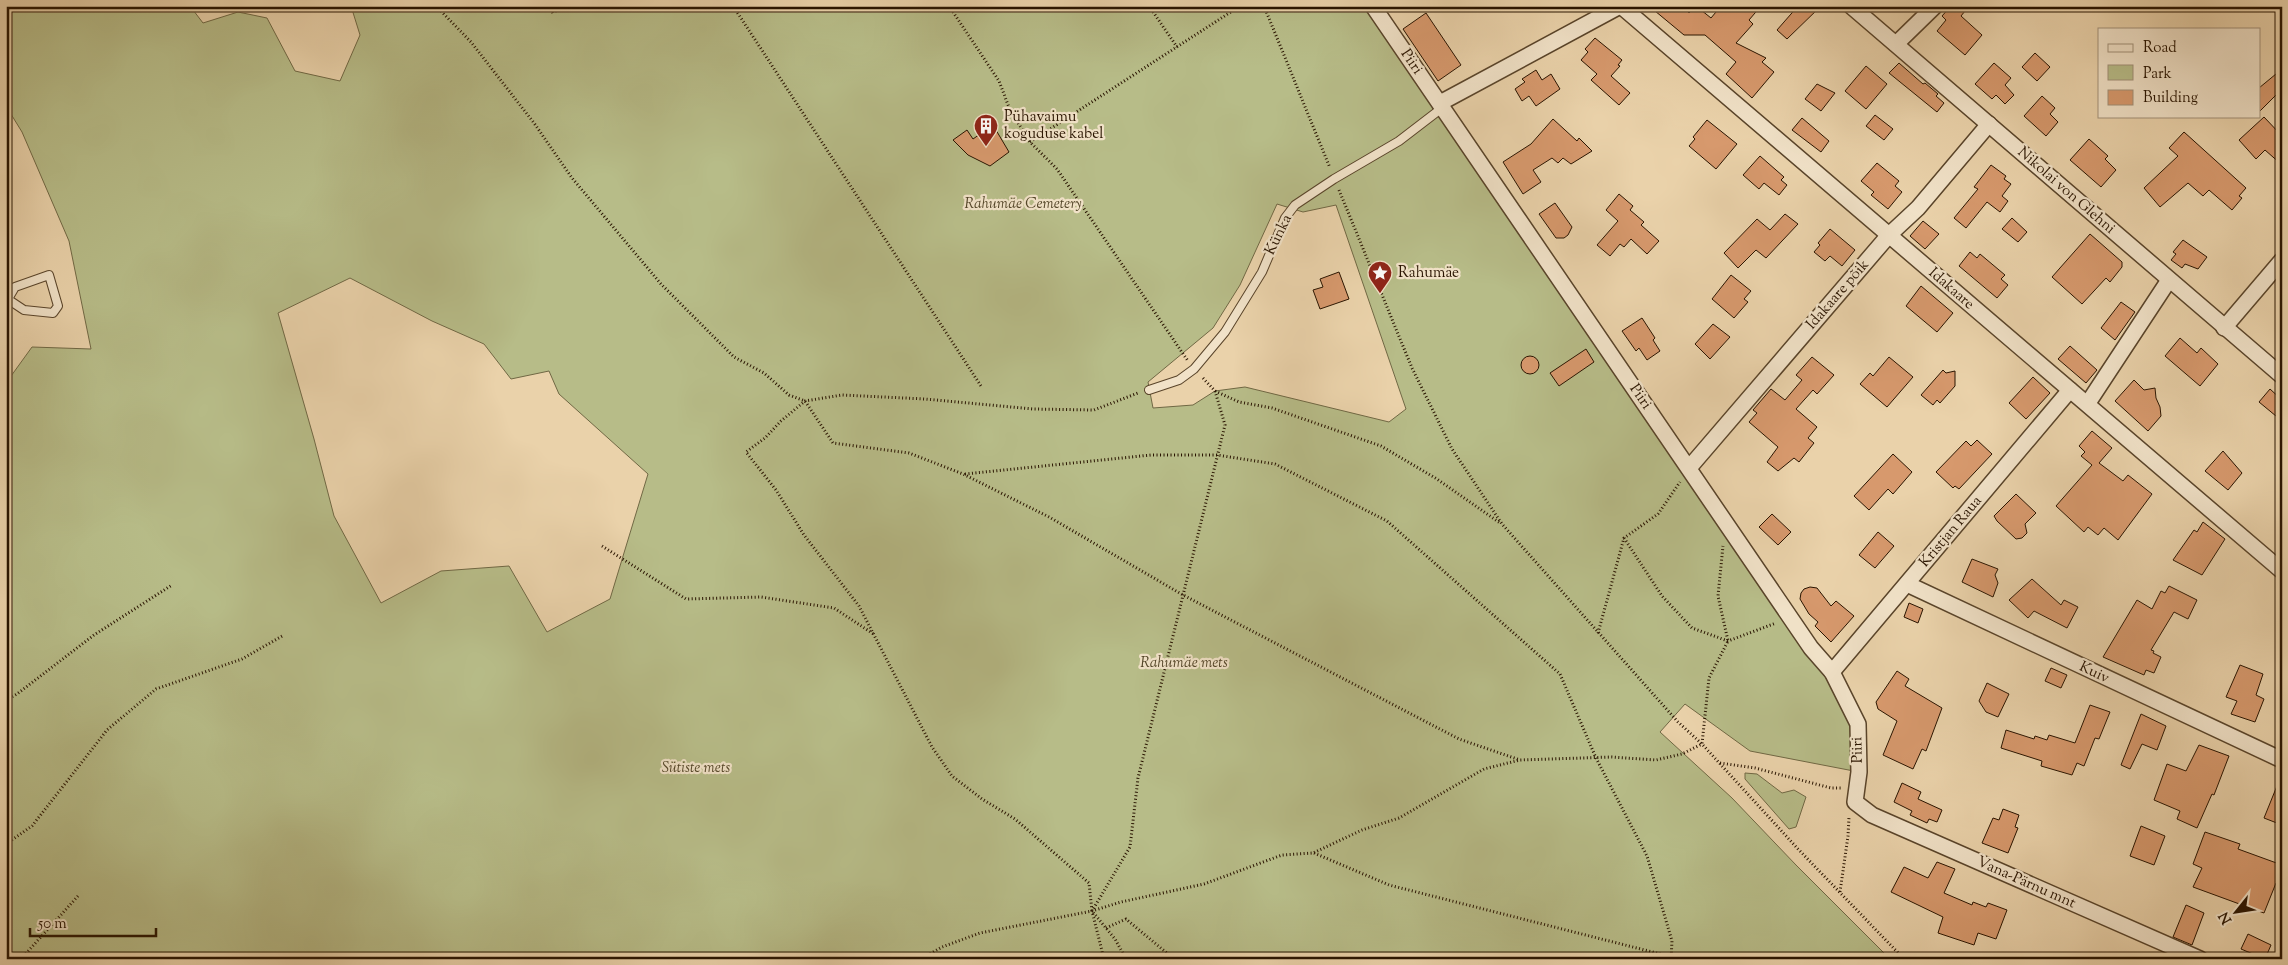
<svg xmlns="http://www.w3.org/2000/svg" width="2288" height="965" viewBox="0 0 2288 965" font-family="'Sorts Mill Goudy',serif">
<rect width="100%" height="100%" fill="#ead2aa"/>
<filter id="stains"><feTurbulence type="fractalNoise" baseFrequency=".004" numOctaves="4"/><feColorMatrix values="0 0 0 0 .2 0 0 0 0 .09 0 0 0 0 .02 0 0 0 .5 -.17"/></filter>
<radialGradient id="worn" r=".72"><stop offset=".6" stop-color="#630" stop-opacity="0"/><stop offset="1" stop-color="#630" stop-opacity=".3"/></radialGradient>
<g fill="#b7bc88" stroke="#706844" fill-rule="evenodd">
<path d="M6,6H190L203,23L238,12L267,18L295,71L340,81L360,35L351,6H1373L1689,468L1858,724L1859,772L1750,751L1685,704L1660,732L1732,798L1796,865L1890,959H6V383L32,347L91,349L69,241L22,132L6,106ZM1277,204L1303,212L1336,205L1406,409L1389,422L1245,387L1215,391L1193,405L1153,408L1148,382L1213,328L1240,285ZM350,278L432,321L484,344L511,379L549,371L559,394L648,474L610,599L547,632L509,566L441,571L381,603L334,516L314,439L278,313Z"/>
<path d="M1745,773L1757,774L1782,793L1794,790L1806,797L1796,827L1789,829L1745,779Z"/>
</g>
<g fill="#d7996d" stroke="#291400">
<path d="M1649,6H1682L1689,13L1696,6L1711,18L1721,6H1761L1749,20L1753,24L1736,43L1766,58L1762,62L1774,72L1752,98L1726,74L1736,62L1705,35H1684Z"/>
<path d="M1798,6H1821L1787,39L1777,30Z"/>
<path d="M1951,6H1969L1961,16L1982,35L1965,55L1937,31L1946,20L1942,16Z"/>
<path d="M1426,13L1461,65L1438,81L1403,29Z"/>
<path d="M1595,38L1622,60L1618,65L1620,66L1611,76L1630,93L1619,105L1591,80L1597,74L1581,60L1588,52L1585,49Z"/>
<path d="M2035,53L2050,67L2037,81L2022,67Z"/>
<path d="M1899,63L1923,84L1925,83L1938,94L1936,96L1944,103L1937,112L1889,73Z"/>
<path d="M1994,63L2011,78L2005,85L2014,95L2005,104L1996,95L1992,99L1975,84Z"/>
<path d="M1866,66L1887,84L1866,109L1845,91Z"/>
<path d="M2282,69V89L2259,112V88Z"/>
<path d="M1536,70L1542,80L1551,74L1560,89L1536,106L1529,96L1522,101L1515,89L1525,82L1522,79Z"/>
<path d="M1817,84L1835,93L1821,111L1805,99Z"/>
<path d="M2042,96L2055,108L2050,114L2058,122L2046,136L2024,116Z"/>
<path d="M1875,115L1893,129L1884,140L1866,126Z"/>
<path d="M2264,117L2282,136V165L2265,150L2256,159L2239,140Z"/>
<path d="M1802,118L1829,141L1821,152L1792,130Z"/>
<path d="M1553,119L1577,141L1579,138L1592,151L1571,164L1563,158L1558,163L1552,158L1533,170L1541,182L1523,194L1503,162L1531,144Z"/>
<path d="M1707,120L1737,144L1716,169L1689,146L1695,139L1693,137Z"/>
<path d="M993,125L1009,152L990,166L968,155L953,140L967,130L973,139Z"/>
<path d="M2184,132L2246,188L2239,196L2242,198L2232,210L2209,190L2203,196L2188,183L2160,207L2144,188L2178,156L2169,148Z"/>
<path d="M2089,139L2108,156L2105,159L2116,170L2101,187L2070,160Z"/>
<path d="M1760,156L1784,177L1781,180L1787,185L1779,195L1764,183L1759,189L1743,175Z"/>
<path d="M1877,163L1899,181L1895,186L1902,192L1888,209L1871,195L1874,192L1861,181Z"/>
<path d="M1991,165L2006,176L2004,179L2011,184L2002,196L2008,201L2000,212L1987,202L1966,228L1954,218L1978,189L1974,187Z"/>
<path d="M1619,194L1633,206L1630,210L1644,222L1641,225L1659,241L1647,254L1631,239L1624,247L1620,244L1610,256L1597,245L1618,221L1606,210Z"/>
<path d="M1555,203L1572,227L1568,235L1564,238H1556L1539,214Z"/>
<path d="M1785,214L1798,224L1766,258L1756,250L1738,268L1724,253L1757,219L1770,230Z"/>
<path d="M2012,218L2027,232L2018,242L2002,229Z"/>
<path d="M1923,221L1939,234L1925,249L1910,236Z"/>
<path d="M1830,229L1855,250L1842,266L1830,256L1825,261L1814,252L1820,245L1818,243Z"/>
<path d="M2090,234L2122,262V267L2110,282L2106,278L2082,304L2052,277Z"/>
<path d="M2183,240L2207,257L2198,269L2185,264L2182,268L2171,260L2176,254L2173,252Z"/>
<path d="M1970,252L1977,258L1980,254L2005,275L2001,279L2008,285L1997,298L1959,266Z"/>
<path d="M1339,272L1349,299L1320,309L1313,290L1323,287L1320,279Z"/>
<path d="M1731,275L1751,291L1744,299L1748,302L1734,318L1712,299Z"/>
<path d="M1921,286L1953,313L1937,332L1906,306Z"/>
<path d="M2121,302L2135,312L2115,340L2101,328Z"/>
<path d="M1642,318L1655,338L1653,340L1660,351L1647,360L1639,348L1636,351L1622,331Z"/>
<path d="M1713,324L1730,337L1710,359L1695,344Z"/>
<path d="M2180,338L2197,353L2201,348L2218,364L2200,386L2165,356Z"/>
<path d="M2070,346L2097,370L2086,383L2058,359Z"/>
<path d="M1586,349L1594,362L1559,386L1550,373Z"/>
<circle cx="1530" cy="365" r="9"/>
<path d="M1812,357L1834,375L1817,394L1813,390L1796,409L1817,427L1808,438L1814,443L1799,462L1794,458L1778,471L1767,462L1778,447L1749,422L1757,413L1753,410L1771,389L1785,400L1802,380L1796,375Z"/>
<path d="M1889,357L1913,377L1887,407L1860,384L1870,373L1873,376Z"/>
<path d="M1943,370L1946,373L1955,371V386L1940,403L1937,400L1933,405L1921,395Z"/>
<path d="M2033,377L2050,393L2026,419L2009,403Z"/>
<path d="M2134,380L2144,390L2155,388L2156,398L2160,407L2161,416L2148,431L2115,401Z"/>
<path d="M2270,389L2282,400V421L2259,402Z"/>
<path d="M2092,431L2112,448L2099,463L2123,481L2128,475L2152,494L2118,540L2104,528L2098,535L2088,527L2084,532L2056,506L2092,465L2081,456L2085,452L2079,446Z"/>
<path d="M1977,440L1992,454L1959,489L1955,486L1953,488L1936,472L1966,441L1971,446Z"/>
<path d="M2223,451L2242,473L2228,490L2205,471Z"/>
<path d="M1893,454L1912,472L1893,494L1888,489L1869,510L1854,496Z"/>
<path d="M2016,494L2036,513L2025,524L2027,533L2022,538L2016,539L1997,521L1994,516Z"/>
<path d="M1772,514L1791,532L1778,545L1759,527Z"/>
<path d="M2203,522L2225,539L2202,575L2173,560L2194,530L2197,532Z"/>
<path d="M1878,532L1894,546L1875,568L1859,555Z"/>
<path d="M1972,559L1998,569L1995,575L1998,583L1993,597L1962,582Z"/>
<path d="M2032,579L2061,605L2064,600L2078,607L2067,628L2034,611L2028,618L2009,600Z"/>
<path d="M2169,586L2197,600L2188,619L2174,612L2151,650L2154,651L2153,653L2161,657L2154,673L2146,670L2144,675L2103,657L2137,600L2152,609L2161,591L2165,593Z"/>
<path d="M1810,587L1817,588L1831,606L1836,601L1854,616L1831,642L1815,626L1818,622L1809,614L1800,599L1801,593L1804,589Z"/>
<path d="M1909,603L1923,609L1918,623L1904,617Z"/>
<path d="M2240,665L2263,674L2256,695L2264,699L2255,722L2231,714L2237,701L2226,697Z"/>
<path d="M2051,668L2067,675L2061,688L2045,681Z"/>
<path d="M1897,671L1909,679L1905,686L1942,708L1926,751L1922,749L1913,769L1883,755L1897,721L1878,709L1876,702Z"/>
<path d="M1987,683L2009,694L1998,717L1986,712L1979,701Z"/>
<path d="M2090,705L2110,712L2099,739L2095,738L2084,766L2077,763L2072,775L2041,766L2042,761L2001,748L2006,730L2034,739L2035,736L2047,740L2049,735L2075,743Z"/>
<path d="M2141,714L2166,726L2157,750L2142,744L2130,769L2121,765Z"/>
<path d="M2199,745L2229,756L2214,795L2212,794L2197,828L2177,819L2180,811L2154,800L2167,764L2186,771Z"/>
<path d="M2281,776H2282V825L2264,818Z"/>
<path d="M1902,783L1921,792L1918,799L1942,810L1937,822L1929,819L1927,823L1910,815L1912,811L1894,802Z"/>
<path d="M2003,809L2019,815L2015,827L2018,828L2008,853L1982,843L1993,818L1999,820Z"/>
<path d="M2141,826L2165,836L2154,865L2130,856Z"/>
<path d="M2205,832L2240,844L2238,849L2282,865V885L2276,883L2264,913L2193,887L2202,868L2193,864Z"/>
<path d="M1937,862L1955,869L1944,893L1972,905L1973,902L1986,907L1988,903L2007,910L1996,939L1978,933L1974,945L1938,933L1943,917L1891,892L1904,867L1928,878Z"/>
<path d="M2186,905L2204,913L2192,945L2173,937Z"/>
<path d="M2248,934L2271,945L2265,959L2241,949Z"/>
</g>
<g fill="none" stroke-linecap="round" stroke-linejoin="round">
<defs>
<g id="service">
<path d="M6,298L24,310L53,313L58,306L49,275L15,287L8,299"/>
<path d="M1149,390L1179,380L1194,369L1225,332L1262,272L1285,218L1295,205L1334,179L1399,141L1442,108"/>
</g>
<g id="minor">
<path d="M1373,6L1811,648L1832,672L1858,724L1859,772L1855,802L1872,815L2200,959"/>
<path d="M1621,6L2282,571"/>
<path d="M1851,6L2282,376"/>
<path d="M1896,44L1935,6"/>
<path d="M1440,103L1620,6"/>
<path d="M2224,328L2282,260"/>
<path d="M2088,403L2169,280"/>
<path d="M1689,468L1889,235L1918,208L1989,124"/>
<path d="M1907,584L2282,760"/>
<path d="M1832,672L2070,390"/>
</g>
</defs>
<use href="#service" stroke="#59442a" stroke-width="10"/>
<use href="#minor" stroke="#59442a" stroke-width="18"/>
<g stroke="#291400" stroke-width="3" stroke-dasharray="1 2.5" stroke-linecap="butt">
<path d="M436,6L471,42L534,123L572,178L661,284L734,357L764,373L789,395L805,401L833,443L909,453L963,474L1049,517L1183,595L1459,739L1520,760"/>
<path d="M549,6L553,13L563,6"/>
<path d="M736,6L737,12L981,386"/>
<path d="M949,6L999,81L1010,110L1030,142L1057,169L1188,361"/>
<path d="M1149,6L1177,47"/>
<path d="M1264,6L1330,168"/>
<path d="M1030,142L1240,6"/>
<path d="M1339,190L1412,368L1452,449L1502,524L1678,722L1702,744L1798,849L1904,959"/>
<path d="M1215,391L1239,402L1272,408L1381,446L1437,479L1500,523"/>
<path d="M965,474L1151,455H1217L1275,464L1387,521L1560,674L1596,758L1647,856L1672,941L1671,959"/>
<path d="M1624,538L1662,596L1692,628L1728,641L1776,623"/>
<path d="M602,546L686,599L761,597L834,608L875,635"/>
<path d="M1598,633L1624,538L1658,514L1680,482"/>
<path d="M6,700L17,694L94,635L172,585"/>
<path d="M1720,763L1755,768L1831,788H1843"/>
<path d="M6,844L32,826L107,730L156,689L242,659L284,635"/>
<path d="M1314,853L1389,885L1680,959"/>
<path d="M1840,892L1848,836L1849,817"/>
<path d="M1106,928L1126,919L1174,959"/>
<path d="M21,959L78,896"/>
<path d="M921,959L942,947L980,933L1092,911L1121,902L1204,884L1282,855L1313,853L1362,830L1399,818L1484,769L1520,760L1612,757L1656,760L1682,754L1702,744L1709,678L1728,641L1718,596L1723,546"/>
<path d="M1104,959L1092,911L1130,847L1138,778L1225,425L1215,391L1202,377"/>
<path d="M1126,959L1115,939L1092,911L1089,883L1015,819L982,799L952,776L932,747L859,606L804,535L776,490L746,452L765,438L781,421L805,401L842,395L925,399L1033,409L1094,410L1138,393"/>
</g>
<use href="#service" stroke="#f1e2c8" stroke-width="8"/>
<use href="#minor" stroke="#f1e2c8" stroke-width="15"/>
</g>
<defs>
<symbol id="building-pin" viewBox="-11 -11 22 30"><path d="M0 17L-7.5 6A9.5 9.5 0 1 1 7.5 6Z" fill="#8f2418" stroke="#f1e2c8"/><path d="M-4-6H4V6H1V3H-1V6H-4ZM-2.5-4.3h1.7v1.8h-1.7ZM.8-4.3h1.7v1.8H.8ZM-2.5-1h1.7V.8h-1.7ZM.8-1h1.7V.8H.8Z" fill="#fff"/></symbol>
<symbol id="sight-pin" viewBox="-11 -11 22 30"><path d="M0 17L-7.5 6A9.5 9.5 0 1 1 7.5 6Z" fill="#8f2418" stroke="#f1e2c8"/><path d="M0-6L1.8-2.2L6-1.7L2.9 1.2L3.7 5.4L0 3.3L-3.7 5.4L-2.9 1.2L-6-1.7L-1.8-2.2Z" fill="#fff"/></symbol>
</defs>
<g fill-rule="evenodd">
<use href="#building-pin" x="972" y="112" width="28" height="38"/>
<use href="#sight-pin" x="1366" y="259" width="28" height="38"/>
</g>
<g text-anchor="middle" dominant-baseline="central" stroke-width="4.5" stroke-linejoin="round" paint-order="stroke">
<g font-size="15" fill="#291400" stroke="#f1e2c8">
<text transform="translate(1411 62) rotate(56)">Piiri</text>
<text transform="translate(2066 191) rotate(41)">Nikolai von Glehni</text>
<text transform="translate(1279 235) rotate(-64)">Künka</text>
<text transform="translate(1951 289) rotate(41)">Idakaare</text>
<text transform="translate(1838 295) rotate(-49)">Idakaare põik</text>
<text transform="translate(1640 397) rotate(55)">Piiri</text>
<text transform="translate(1951 532) rotate(-50)">Kristjan Raua</text>
<text transform="translate(2094 673) rotate(25)">Kuiv</text>
<text transform="translate(1858 750) rotate(-91)">Piiri</text>
<text transform="translate(2026 883) rotate(24)">Vana-Pärnu mnt</text>
</g>
<g font-size="15" fill="#291400" stroke="#f1e2c8" text-anchor="start">
<text x="1004" y="117">Pühavaimu<tspan x="1004" dy="17">koguduse kabel</tspan></text>
<text x="1398" y="273">Rahumäe</text>
</g>
<g font-size="15" font-style="italic" fill="#544629" stroke="#f1e2c8">
<text x="1023" y="204">Rahumäe Cemetery</text>
<text x="1184" y="663">Rahumäe mets</text>
<text x="696" y="768">Sütiste mets</text>
</g>
</g>
<rect width="2288" height="965" fill="none" stroke="#ead2aa" stroke-width="25"/>
<rect x="8" y="8" width="2273" height="950" fill="none" stroke="#291400" stroke-width="2.5"/>
<rect x="12" y="12" width="2263" height="940" fill="none" stroke="#291400"/>
<rect x="2098" y="28" width="162" height="90" fill="#f1e2c8" stroke="#a19078"/>
<rect x="2108" y="44" width="25" height="8" fill="#f1e2c8" stroke="#a19078"/>
<text x="2143" y="52" font-size="15" fill="#291400">Road</text>
<rect x="2108" y="65" width="25" height="15" fill="#b7bc88" stroke="#a19078"/>
<text x="2143" y="78" font-size="15" fill="#291400">Park</text>
<rect x="2108" y="90" width="25" height="15" fill="#d7996d" stroke="#a19078"/>
<text x="2143" y="102" font-size="15" fill="#291400">Building</text>
<g transform="translate(2236 912) rotate(240)" stroke="#f1e2c8" stroke-width="4" paint-order="stroke">
<path d="M0-4L9 19L0 12L-9 19Z" fill="#291400"/>
<text y="-8" font-size="14" font-weight="bold" text-anchor="middle" fill="#291400">N</text>
</g>
<path d="M30 928v8h126v-8" fill="none" stroke="#291400" stroke-width="2.5"/>
<text x="38" y="928" font-size="15" fill="#291400" stroke="#f1e2c8" stroke-width="4" paint-order="stroke">50 m</text>
<rect width="100%" height="100%" filter="url(#stains)"/>
<rect width="100%" height="100%" fill="url(#worn)"/>
</svg>
